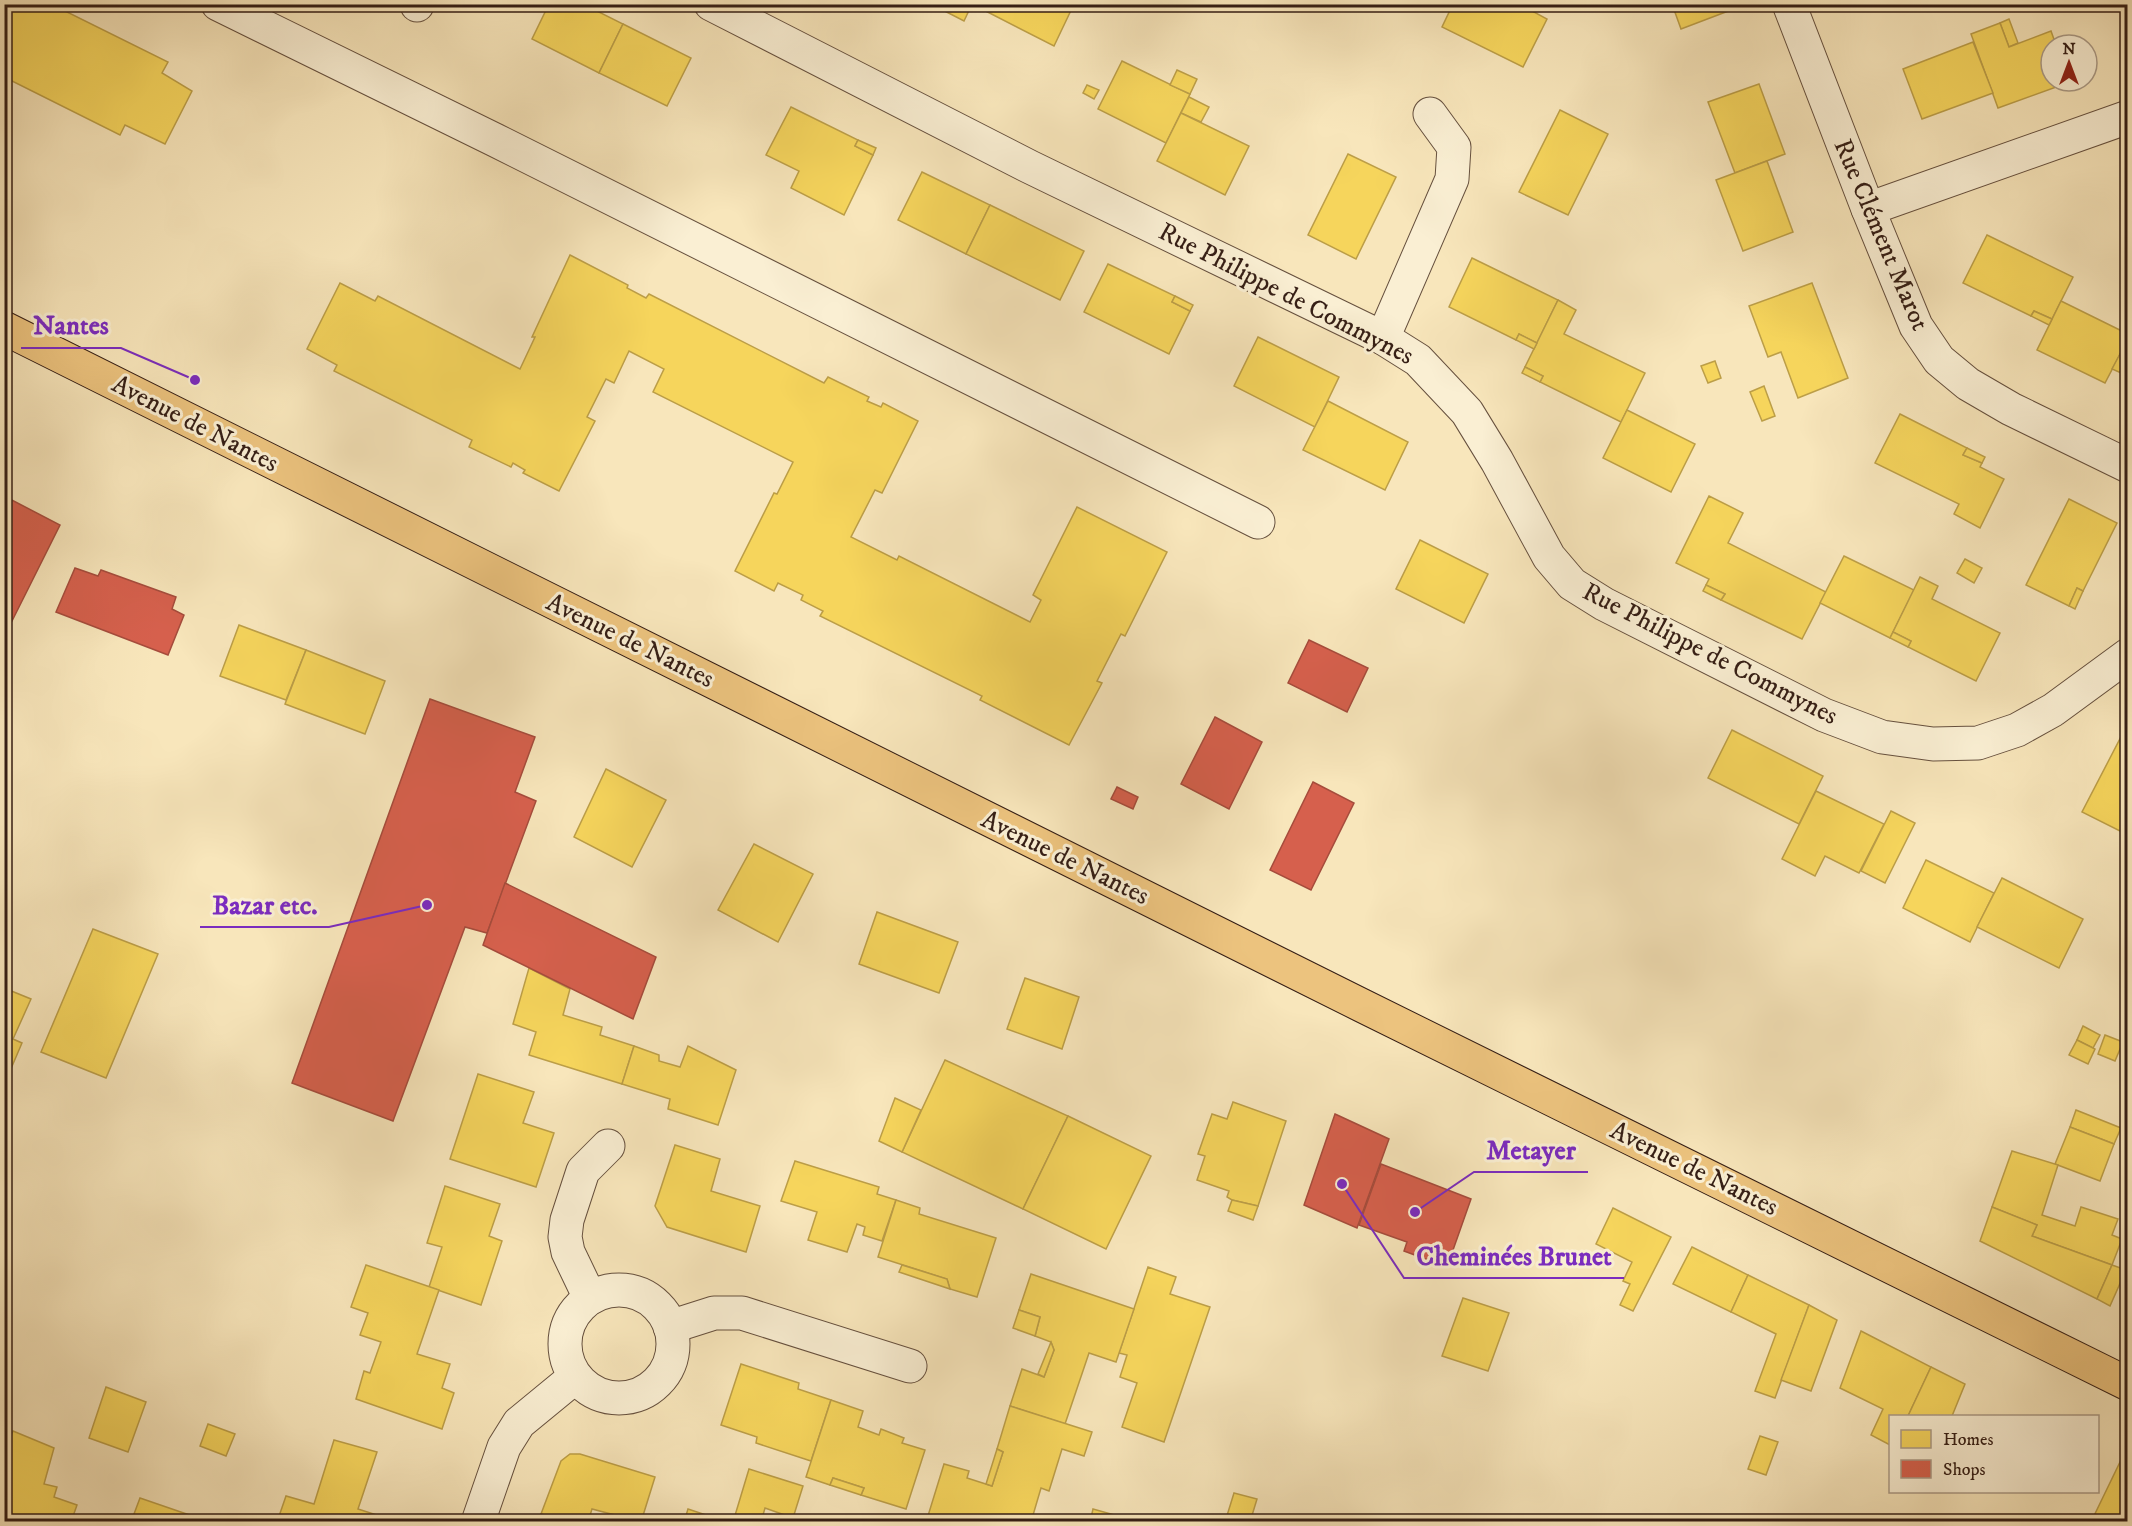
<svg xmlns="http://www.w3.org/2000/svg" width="2132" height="1526" viewBox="0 0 2132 1526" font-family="'IM FELL DW Pica',serif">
<rect width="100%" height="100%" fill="#f8e6bb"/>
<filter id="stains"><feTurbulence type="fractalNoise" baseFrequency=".00333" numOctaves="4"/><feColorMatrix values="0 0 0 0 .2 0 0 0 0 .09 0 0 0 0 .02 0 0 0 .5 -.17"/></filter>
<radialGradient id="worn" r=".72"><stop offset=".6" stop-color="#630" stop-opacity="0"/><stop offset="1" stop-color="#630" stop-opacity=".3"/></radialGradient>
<g fill="#f6d55c" stroke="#bc9e47" stroke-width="1.5">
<path d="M4,4H51L168,62L162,73L192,91L165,144L125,125L120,135L4,77Z"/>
<path d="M549,4H583L623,24L599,73L532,39Z"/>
<path d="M931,4H972L964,21Z"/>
<path d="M972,4H1074L1054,46Z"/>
<path d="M1453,4H1519L1547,19L1523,67L1442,27Z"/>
<path d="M1672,4H1729L1731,10L1681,29Z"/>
<path d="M2009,19L2018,43L2009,47L2000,23Z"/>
<path d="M2000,23L2009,47L2051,31L2056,45H2051V81L2070,82L1998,108L1971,34Z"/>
<path d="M623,24L691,58L667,106L599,73Z"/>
<path d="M1973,42L1993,93L1922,119L1903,69Z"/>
<path d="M1122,61L1190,94L1166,143L1098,109Z"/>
<path d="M1177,70L1197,79L1190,94L1170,85Z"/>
<path d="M1759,84L1785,154L1735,173L1708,102Z"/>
<path d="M1087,85L1099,90L1094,99L1083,93Z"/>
<path d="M1189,97L1209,107L1201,122L1181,113Z"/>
<path d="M791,107L858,140L855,146L873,155L844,215L791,188L799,171L766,155Z"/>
<path d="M1560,110L1608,134L1568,215L1519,192Z"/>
<path d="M1181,113L1249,146L1225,195L1157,161Z"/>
<path d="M858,140L876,148L873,155L855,146Z"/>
<path d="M1348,154L1396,177L1356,259L1308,235Z"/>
<path d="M1767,161L1793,232L1743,251L1716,180Z"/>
<path d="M922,172L990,205L966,254L898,220Z"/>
<path d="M990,205L1084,251L1060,300L966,254Z"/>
<path d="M1987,235L2073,277L2052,319L2034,311L2031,316L1963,283Z"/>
<path d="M570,255L628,285L627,288L646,298L649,294L824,383L828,377L869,397L867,401L881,407L883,403L918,421L882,493L875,490L851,537L897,560L899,556L1030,622L1041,600L1033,595L1077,507L1167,552L1125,636L1121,634L1097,681L1102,683L1069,745L980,700L982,696L820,616L823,611L801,600L803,595L778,583L774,591L735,571L774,493L777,494L793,462L653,392L664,369L629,351L614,383L606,379L587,417L595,421L559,491L523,473L525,470L513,463L511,467L469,447L472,440L334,371L337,365L307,349L340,283L375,301L378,296L520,369L535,337H532Z"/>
<path d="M1472,258L1558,300L1537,343L1519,334L1516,340L1449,307Z"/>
<path d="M1108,264L1175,296L1172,302L1190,311L1169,354L1084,312Z"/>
<path d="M1812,283L1848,378L1798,398L1781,352L1768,357L1749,306Z"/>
<path d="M1175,296L1193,305L1190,311L1172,302Z"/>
<path d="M1558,300L1576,310L1564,334L1645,373L1621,422L1540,382L1543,376L1525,367Z"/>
<path d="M2061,301L2128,334V339L2105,383L2037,350Z"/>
<path d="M2034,311L2052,319L2049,325L2031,316Z"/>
<path d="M1519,334L1537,343L1534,349L1516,340Z"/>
<path d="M1258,337L1339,377L1315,427L1234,386Z"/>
<path d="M2128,339V376L2112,369Z"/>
<path d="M1715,361L1721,378L1708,383L1701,366Z"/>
<path d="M1525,367L1543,376L1540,382L1522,373Z"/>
<path d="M1764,386L1775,416L1762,421L1750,392Z"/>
<path d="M1328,401L1408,442L1385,490L1303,450Z"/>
<path d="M1627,410L1695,444L1671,492L1603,458Z"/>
<path d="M1900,414L1967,448L1963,455L1982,463L1980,467L2004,479L1980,528L1954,514L1959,504L1875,463Z"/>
<path d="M1967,448L1985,457L1982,463L1963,455Z"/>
<path d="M1709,496L1743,513L1728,543L1826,592L1802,639L1721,600L1725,594L1706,585L1709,579L1676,563Z"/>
<path d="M2069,499L2117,523L2083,591L2077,588L2069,606L2026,585Z"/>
<path d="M1420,540L1488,574L1464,623L1396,589Z"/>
<path d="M1844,556L1914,590L1890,638L1820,603Z"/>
<path d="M1965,559L1982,568L1974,583L1957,573Z"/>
<path d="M1920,577L1938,586L1932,599L2000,633L1976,681L1908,647L1911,641L1893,632Z"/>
<path d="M1706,585L1725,594L1721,600L1703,591Z"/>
<path d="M2077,588L2083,591L2075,609L2069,606Z"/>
<path d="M239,625L306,650L286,700L220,676Z"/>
<path d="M1893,632L1911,641L1908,647L1890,638Z"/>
<path d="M306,650L385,681L365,734L285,704Z"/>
<path d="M1732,730L1823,776L1799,824L1708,778Z"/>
<path d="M2124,731L2128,733V835L2082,812Z"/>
<path d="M606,769L666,800L632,867L574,837Z"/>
<path d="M1816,791L1884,824L1859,873L1825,856L1815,876L1782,859Z"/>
<path d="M1891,811L1915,823L1885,883L1861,871Z"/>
<path d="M754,844L813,874L778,942L718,910Z"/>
<path d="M1926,860L1994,893L1970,942L1903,908Z"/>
<path d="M2002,878L2083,919L2059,968L1977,927Z"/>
<path d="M877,912L958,942L939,993L859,964Z"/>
<path d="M93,929L158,954L106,1078L41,1052Z"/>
<path d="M529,968L570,989L563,1015L602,1027L600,1035L634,1046L622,1084L529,1055L536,1032L513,1024Z"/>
<path d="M1025,978L1079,997L1062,1049L1007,1029Z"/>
<path d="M4,988L31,999L13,1039L22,1043L4,1085Z"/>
<path d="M2083,1026L2100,1035L2093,1048L2077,1040Z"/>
<path d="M2105,1035L2123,1042L2115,1061L2098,1054Z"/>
<path d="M2077,1040L2095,1049L2088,1064L2069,1055Z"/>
<path d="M634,1046L659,1055V1061L680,1067L688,1046L736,1070L718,1125L668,1109L670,1099L622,1084Z"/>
<path d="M945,1060L1068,1116L1023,1209L902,1152Z"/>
<path d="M478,1074L534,1092L523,1123L554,1133L536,1187L450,1159Z"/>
<path d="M895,1098L921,1110L902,1152L879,1141Z"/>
<path d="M1233,1102L1286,1121L1258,1206L1232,1200L1227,1197L1229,1191L1197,1180L1205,1156L1198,1154L1212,1114L1227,1119Z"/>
<path d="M2076,1110L2121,1128L2114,1144L2070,1127Z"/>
<path d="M1068,1116L1151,1156L1106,1249L1023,1209Z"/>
<path d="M2070,1127L2114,1144L2100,1181L2055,1164Z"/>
<path d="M675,1145L720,1159L711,1191L760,1206L746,1252L667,1227L655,1206Z"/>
<path d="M2012,1151L2058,1165L2042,1215L2075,1226L2081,1207L2118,1219L2112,1235L2122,1239L2112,1265L2032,1236L2037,1225L1992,1207Z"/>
<path d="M795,1161L879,1187L877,1194L896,1200L882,1241L863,1235L865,1227L857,1224L847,1252L808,1240L817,1212L781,1201Z"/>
<path d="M445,1186L500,1204L489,1236L502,1241L481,1305L429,1287L442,1247L427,1243Z"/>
<path d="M896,1200L920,1208L919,1214L996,1238L977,1297L950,1289L947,1279L878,1257Z"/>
<path d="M1232,1200L1258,1206L1253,1220L1228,1211Z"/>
<path d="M1992,1207L2037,1225L2032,1236L2112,1265L2097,1299L1980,1241Z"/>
<path d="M1613,1208L1671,1237L1633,1311L1620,1305L1630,1284L1623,1281L1632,1262L1596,1244Z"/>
<path d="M1692,1247L1748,1275L1731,1312L1673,1284Z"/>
<path d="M366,1265L439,1290L417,1354L450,1364L442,1388L454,1393L442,1429L356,1399L364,1371L370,1373L381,1342L360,1335L368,1313L351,1307Z"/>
<path d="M902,1265L947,1279L950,1289L899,1272Z"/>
<path d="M2112,1265L2126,1270L2110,1306L2097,1299Z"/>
<path d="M1148,1267L1176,1277L1170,1294L1210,1307L1164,1442L1122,1427L1137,1383L1120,1377L1127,1355L1119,1353Z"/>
<path d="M1031,1274L1134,1309L1116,1362L1089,1353L1065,1424L1010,1406L1022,1369L1044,1377L1054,1350L1051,1342L1035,1336L1040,1317L1019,1310Z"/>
<path d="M1748,1275L1809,1305L1775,1398L1755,1391L1776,1334L1731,1312Z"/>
<path d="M1463,1298L1509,1313L1488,1371L1442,1356Z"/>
<path d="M1809,1305L1837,1320L1811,1391L1781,1380Z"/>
<path d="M1019,1310L1040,1317L1035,1336L1013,1328Z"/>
<path d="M1861,1331L1931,1367L1908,1416H1890V1445L1871,1435L1883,1409L1840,1388Z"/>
<path d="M1051,1342L1054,1350L1044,1377L1038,1374Z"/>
<path d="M741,1364L799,1383L798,1389L831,1400L811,1461L756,1443L757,1437L721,1425Z"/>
<path d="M1931,1367L1965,1384L1952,1416H1908Z"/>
<path d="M106,1387L146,1402L128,1452L89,1438Z"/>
<path d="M831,1400L863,1411L858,1427L879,1435L881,1429L904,1438L902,1443L925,1450L906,1509L861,1495L864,1488L833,1478L830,1485L806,1477Z"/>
<path d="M1010,1406L1092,1432L1084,1456L1062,1449L1049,1491L1041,1488L1031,1522H936L927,1519L944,1464L969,1471L967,1478L992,1486L1003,1452L997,1449Z"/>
<path d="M208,1424L235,1434L226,1456L200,1446Z"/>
<path d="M13,1431L54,1448L44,1484L57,1487L54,1497L77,1505L71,1522H16L4,1517V1452Z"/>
<path d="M1760,1436L1778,1442L1766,1475L1748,1469Z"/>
<path d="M334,1440L377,1452L358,1509L386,1518L385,1522H277L286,1496L314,1504Z"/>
<path d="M997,1449L1003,1452L992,1486L986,1484Z"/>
<path d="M570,1454H580L655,1477L641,1522L592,1509L588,1522H565L541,1514L561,1461Z"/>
<path d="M2121,1460L2128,1463V1522H2091Z"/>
<path d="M749,1469L803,1486L793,1518L765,1508L761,1522H733Z"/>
<path d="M833,1478L864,1488L861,1495L830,1485Z"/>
<path d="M1234,1493L1257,1499L1250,1522H1225Z"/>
<path d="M140,1498L204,1520L203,1522H131Z"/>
<path d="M688,1509L709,1516L708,1522H684Z"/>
<path d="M1093,1509L1118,1516L1116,1522H1090Z"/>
<path d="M541,1514L565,1522H539Z"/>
</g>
<g fill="#d6604d" stroke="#a64c3c" stroke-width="1.5">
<path d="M4,496L60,525L4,637Z"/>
<path d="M75,568L98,576L101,570L176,597L172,609L184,615L168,655L56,612Z"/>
<path d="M1309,640L1368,668L1347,712L1288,683Z"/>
<path d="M430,699L535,737L515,792L536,801L487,933L465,927L393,1121L292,1083Z"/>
<path d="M1215,717L1262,742L1229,809L1181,784Z"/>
<path d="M1313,782L1354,803L1311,890L1270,870Z"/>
<path d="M1117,787L1138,797L1133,809L1111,799Z"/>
<path d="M505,883L656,957L633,1019L483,945Z"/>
<path d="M1335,1114L1389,1139L1357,1228L1304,1205Z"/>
<path d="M1381,1164L1471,1199L1447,1267L1404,1251L1407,1242L1359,1225Z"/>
</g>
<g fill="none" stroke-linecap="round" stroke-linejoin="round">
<defs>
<g id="street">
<path d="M218,4L495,140L1258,522"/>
<path d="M711,4L1030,167L1383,338L1418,360L1467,412L1497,461L1549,557L1572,584L1604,604L1824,715L1882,737L1933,744L1978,743L2017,730L2053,710L2128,655"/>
<path d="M1789,4L1868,209L1916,326L1939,360L1968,384L2011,409L2128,466"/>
<path d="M417,5V4"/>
<path d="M1868,209L2128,117"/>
<path d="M1383,338L1452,179L1454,147L1430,114"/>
<circle cx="619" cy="1344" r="54"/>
<path d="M590,1298L568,1252L565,1237L567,1220L583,1171L608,1146"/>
<path d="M670,1327L714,1313H742L910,1366"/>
<path d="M478,1522L504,1447L519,1423L575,1377"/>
</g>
<path id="primary" d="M4,328L1361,1005L2128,1384"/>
</defs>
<use href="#street" stroke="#66503e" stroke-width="35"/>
<use href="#primary" stroke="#351e15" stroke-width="35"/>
<use href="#street" stroke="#faefd3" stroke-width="33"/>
<use href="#primary" stroke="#ecc37e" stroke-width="33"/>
</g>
<g text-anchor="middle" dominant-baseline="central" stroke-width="6" stroke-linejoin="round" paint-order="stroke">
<g font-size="26" fill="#351e15" stroke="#faefd3">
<text transform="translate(1881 235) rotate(67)">Rue Clément Marot</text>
<text transform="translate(1286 294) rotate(27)">Rue Philippe de Commynes</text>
<text transform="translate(195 424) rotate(27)">Avenue de Nantes</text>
<text transform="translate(630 641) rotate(26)">Avenue de Nantes</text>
<text transform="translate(1710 654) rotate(27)">Rue Philippe de Commynes</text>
<text transform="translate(1065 858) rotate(26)">Avenue de Nantes</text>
<text transform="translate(1694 1169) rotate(26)">Avenue de Nantes</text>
</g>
</g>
<path fill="none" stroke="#7b2cbf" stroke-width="2" d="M195 380L121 348H21M427 905L329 927H200M1415 1212L1474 1172H1588M1342 1184L1404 1278H1624"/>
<g fill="#7b2cbf" stroke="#faefd3" stroke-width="2">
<circle cx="195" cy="380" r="6"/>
<circle cx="427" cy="905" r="6"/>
<circle cx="1415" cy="1212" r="6"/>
<circle cx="1342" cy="1184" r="6"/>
</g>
<g font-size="27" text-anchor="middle" font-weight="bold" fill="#7b2cbf" stroke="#faefd3" stroke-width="6" stroke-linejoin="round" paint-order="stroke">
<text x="71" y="334">Nantes</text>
<text x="265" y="914">Bazar etc.</text>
<text x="1531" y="1159">Metayer</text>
<text x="1514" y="1265">Cheminées Brunet</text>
</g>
<rect width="2132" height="1526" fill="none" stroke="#f8e6bb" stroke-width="24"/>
<rect x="6" y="6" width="2120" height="1514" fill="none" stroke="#351e15" stroke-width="3"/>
<rect x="12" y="12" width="2108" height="1502" fill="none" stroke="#351e15" stroke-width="1.5"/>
<rect x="1889" y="1415" width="210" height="78" fill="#faefd3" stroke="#ab9b87" stroke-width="1.5"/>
<rect x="1901" y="1430" width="30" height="18" fill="#f6d55c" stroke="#ab9b87" stroke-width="1.5"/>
<text x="1943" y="1445" font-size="18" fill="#351e15">Homes</text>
<rect x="1901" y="1460" width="30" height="18" fill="#d6604d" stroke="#ab9b87" stroke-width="1.5"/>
<text x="1943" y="1475" font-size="18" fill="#351e15">Shops</text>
<g transform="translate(2069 63)"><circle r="28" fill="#faefd3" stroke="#ab9b87" stroke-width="1.5"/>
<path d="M0-4.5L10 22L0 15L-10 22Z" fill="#8f2418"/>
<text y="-9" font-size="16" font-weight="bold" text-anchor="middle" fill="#351e15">N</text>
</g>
<rect width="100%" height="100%" filter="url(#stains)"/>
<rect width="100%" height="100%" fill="url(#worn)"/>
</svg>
